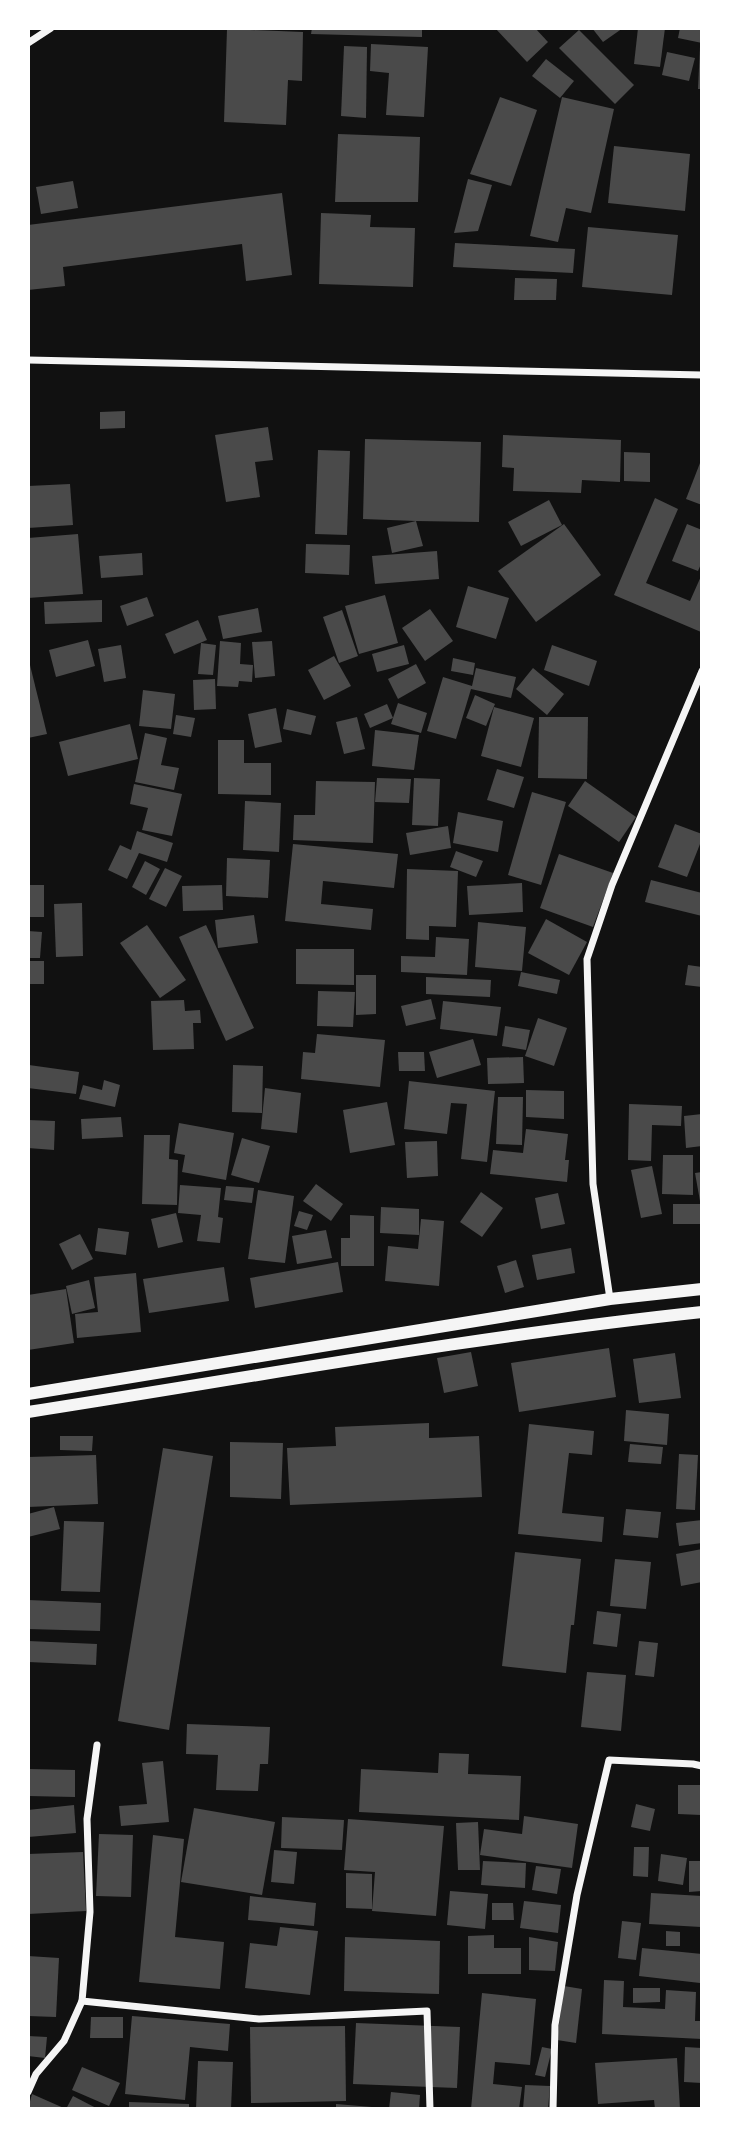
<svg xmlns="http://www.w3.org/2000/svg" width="730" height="2137" viewBox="0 0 730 2137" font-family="Rubik,sans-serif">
<rect width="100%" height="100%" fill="#111"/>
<g fill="#4a4a4a">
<path d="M312,28H422V37L311,34Z"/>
<path d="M495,28H535L548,42L527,62Z"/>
<path d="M592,28H623L603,42Z"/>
<path d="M638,28H665L660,67L634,64Z"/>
<path d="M680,28H702V43L678,38Z"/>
<path d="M227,29L303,32L302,81L288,80L286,125L224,122Z"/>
<path d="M579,30L634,85L615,104L559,48Z"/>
<path d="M371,44L428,47L424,117L386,115L389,73L370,71Z"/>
<path d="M344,46L367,47L366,118L341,116Z"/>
<path d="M700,47H702V89H698Z"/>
<path d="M667,52L695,58L689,81L662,75Z"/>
<path d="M546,59L574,81L560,98L532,76Z"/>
<path d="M500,97L537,110L511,186L470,174Z"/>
<path d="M562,97L614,109L591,213L566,208L558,242L530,236Z"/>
<path d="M338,134L420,137L418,202H335Z"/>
<path d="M614,146L690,154L685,211L608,203Z"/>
<path d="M468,179L492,185L478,231L454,233Z"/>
<path d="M73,181L78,208L41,214L36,187Z"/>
<path d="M282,193L292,275L246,281L242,244L63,267L65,286L28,290V225Z"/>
<path d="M321,213L371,215L370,227L415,228L413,287L319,284Z"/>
<path d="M588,227L678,235L672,295L582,287Z"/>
<path d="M455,243L575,249L573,273L453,267Z"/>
<path d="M515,278L557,279L556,300H514Z"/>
<path d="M125,411V428L100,429V412Z"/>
<path d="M268,427L273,460L255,462L260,497L226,502L215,435Z"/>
<path d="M503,435L621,440L620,482L582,480L581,493L513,491L514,468L502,467Z"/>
<path d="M365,439L481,442L479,522L416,521L423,546L392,553L387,528L416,521L363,519Z"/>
<path d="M318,450L350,451L347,535L315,534Z"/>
<path d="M624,452L650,453V482L624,481Z"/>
<path d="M700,463L702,464V505L686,499Z"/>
<path d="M70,484L73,525L28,528V486Z"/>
<path d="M655,498L678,509L646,583L690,601L702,574L701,632L614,595Z"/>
<path d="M549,500L562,525L521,546L508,522Z"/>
<path d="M564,524L601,575L536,622L498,571Z"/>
<path d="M687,524L702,530V562L698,571L672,561Z"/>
<path d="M78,534L83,594L28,598V538Z"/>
<path d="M306,544L350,545L349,575L305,573Z"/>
<path d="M437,551L439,579L375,584L372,556Z"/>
<path d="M142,553L143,575L101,578L99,556Z"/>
<path d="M468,586L509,598L496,639L456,627Z"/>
<path d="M385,595L398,643L359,654L345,606Z"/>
<path d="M147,597L154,616L127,626L120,606Z"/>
<path d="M102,600V622L45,624L44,602Z"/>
<path d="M258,608L262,632L223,639L218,616Z"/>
<path d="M430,609L453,641L425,661L402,628Z"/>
<path d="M342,610L358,656L339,663L323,617Z"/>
<path d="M198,620L207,640L174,654L165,634Z"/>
<path d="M88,640L95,666L56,677L49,650Z"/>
<path d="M220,641L241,643L240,664L253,665L252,682L239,681L238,687L217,686Z"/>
<path d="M272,641L275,676L255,678L252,642Z"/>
<path d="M201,643L216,645L213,675L198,674Z"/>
<path d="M121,645L126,678L104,682L98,649Z"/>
<path d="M404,645L409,664L377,672L372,654Z"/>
<path d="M552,645L597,661L589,686L544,670Z"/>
<path d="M334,656L351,686L324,700L308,670Z"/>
<path d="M28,657L47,734L28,738Z"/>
<path d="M453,658L475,663L473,675L451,671Z"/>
<path d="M416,664L426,683L398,699L388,679Z"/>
<path d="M476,668L516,677L511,698L471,689L456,739L427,731L443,677L472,686Z"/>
<path d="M533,668L564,694L547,715L516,689Z"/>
<path d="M215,679L216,709L194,710L193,680Z"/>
<path d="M143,690L175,694L171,729L139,726Z"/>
<path d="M475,695L495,704L486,726L466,718Z"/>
<path d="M398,703L427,713L421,733L391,724L393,718L370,728L364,714L387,704L393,718Z"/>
<path d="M494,707L534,718L521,767L481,756Z"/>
<path d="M276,708L282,742L255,748L248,714Z"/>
<path d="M287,709L316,716L311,735L283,729Z"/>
<path d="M176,715L195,718L191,737L173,734Z"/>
<path d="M357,717L365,749L344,754L336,722Z"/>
<path d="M539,717H588L587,779L538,778Z"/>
<path d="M130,724L138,759L68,776L59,742Z"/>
<path d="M375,730L419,735L414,770L372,766Z"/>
<path d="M145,733L167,738L161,765L179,768L174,790L135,782Z"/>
<path d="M218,740H244V763H271V795L218,794Z"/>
<path d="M497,769L524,777L514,808L487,800Z"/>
<path d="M377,778L411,779L409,803L375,802Z"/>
<path d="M414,778L440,779L438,826L412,825Z"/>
<path d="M316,781L375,782L373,843L293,840L294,815H315Z"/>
<path d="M585,781L636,817L619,842L568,806Z"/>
<path d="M134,784L182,794L172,836L142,830L148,808L130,804Z"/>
<path d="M532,792L566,802L541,885L508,875Z"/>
<path d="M245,801L281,803L279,852L243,850Z"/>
<path d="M458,812L503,821L498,852L453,843Z"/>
<path d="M675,824L702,834V839L687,877L658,867Z"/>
<path d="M448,826L451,848L410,855L406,833Z"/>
<path d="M137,831L173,843L167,862L139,853L127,879L108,870L120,845L131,850Z"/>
<path d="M293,844L398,854L394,888L323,881L321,904L373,909L371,930L285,921Z"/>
<path d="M456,851L483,861L476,877L450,867Z"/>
<path d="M559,854L613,873L593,927L540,908Z"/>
<path d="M227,858L270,860L268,898L226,896Z"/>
<path d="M145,861L160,869L146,895L132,887Z"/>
<path d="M165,868L182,876L166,907L149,899Z"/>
<path d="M407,869L458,871L456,927L429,926V940L406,939Z"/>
<path d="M651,880L702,893V916L645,902Z"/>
<path d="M522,883L523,912L469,915L467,886Z"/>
<rect x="28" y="885" width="16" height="32"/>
<path d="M222,885L223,910L183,911L182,886Z"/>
<path d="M82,903L83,956L56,957L54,904Z"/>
<path d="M254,915L258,943L218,948L215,920Z"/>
<path d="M546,919L587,942L569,975L528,953Z"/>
<path d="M478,922L526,927L522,971L475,967Z"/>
<path d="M147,925L186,980L160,998L120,943Z"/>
<path d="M206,925L254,1028L226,1041L179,937Z"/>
<path d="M28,931L42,932L40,958H28Z"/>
<path d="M436,937L469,939L467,975L401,972V956L435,957Z"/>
<path d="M296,949H354V985L296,984Z"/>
<rect x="28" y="961" width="16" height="23"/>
<path d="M688,965L702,967V987L685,985Z"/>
<path d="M521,972L560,980L557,994L518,986Z"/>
<path d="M356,975H376V1014L356,1015Z"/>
<path d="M426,977L491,980L490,997L426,994Z"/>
<path d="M318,991L355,992L353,1027L317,1026Z"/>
<path d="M431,999L436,1019L406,1026L401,1006Z"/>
<path d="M184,1000L185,1011L200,1010L201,1023H193L194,1049L153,1050L151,1001Z"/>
<path d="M443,1001L501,1007L497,1036L440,1029Z"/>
<path d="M538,1018L567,1028L554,1066L525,1056Z"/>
<path d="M505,1026L530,1030L526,1050L502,1046Z"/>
<path d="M317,1034L385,1040L380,1087L301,1079L303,1052L315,1053Z"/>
<path d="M473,1039L481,1065L437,1078L429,1052Z"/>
<path d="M398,1052H424L425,1071H399Z"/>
<path d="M523,1057L524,1083L488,1084L487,1058Z"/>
<path d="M29,1065L79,1072L76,1094L28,1088Z"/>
<path d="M233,1065L263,1066L262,1113L232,1112Z"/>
<path d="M104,1080L120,1085L115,1107L79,1099L83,1085L102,1090Z"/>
<path d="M409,1081L495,1091L487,1162L461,1159L467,1104L451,1103L447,1134L404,1129Z"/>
<path d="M265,1088L301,1093L297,1133L261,1129Z"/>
<path d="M526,1090L564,1091V1119L526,1117Z"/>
<path d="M498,1097H523L522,1145L496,1144Z"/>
<path d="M387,1102L395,1145L350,1153L343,1110Z"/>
<path d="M629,1104L682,1106L681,1126L652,1125L651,1161L628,1160Z"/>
<path d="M702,1114V1146L686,1148L684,1116Z"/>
<path d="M121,1117L123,1137L82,1139L81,1119Z"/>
<path d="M28,1120L55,1121L54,1150L28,1148Z"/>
<path d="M179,1123L234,1133L226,1180L182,1172L185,1155L174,1153Z"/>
<path d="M526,1129L568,1134L565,1160H569L567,1182L490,1174L493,1150L523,1153Z"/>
<path d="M144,1135H170L169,1159L178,1160L177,1205L142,1204Z"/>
<path d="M242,1138L270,1146L259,1183L231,1175Z"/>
<path d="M437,1141L438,1176L407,1178L405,1142Z"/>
<path d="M663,1155H693V1195L662,1194Z"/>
<path d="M652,1166L662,1214L641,1218L631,1170Z"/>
<path d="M702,1172V1201H700L695,1173Z"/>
<path d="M316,1184L343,1204L331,1221L303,1201Z"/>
<path d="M180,1185L221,1188L218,1217L223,1218L220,1243L197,1241L201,1215L178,1213Z"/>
<path d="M226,1186L254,1188L252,1203L224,1200Z"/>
<path d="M258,1190L294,1196L285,1263L248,1259Z"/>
<path d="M481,1192L503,1208L482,1237L460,1222Z"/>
<path d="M558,1193L565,1224L541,1229L535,1198Z"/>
<rect x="673" y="1204" width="29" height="20"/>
<path d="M381,1207L419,1209V1235L380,1233Z"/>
<path d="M299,1211L313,1215L307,1230L294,1226Z"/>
<path d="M176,1213L183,1242L158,1248L151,1219Z"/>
<path d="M350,1215L374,1216V1266H341V1238H350Z"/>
<path d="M421,1219L444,1221L439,1286L385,1281L388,1246L418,1249Z"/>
<path d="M98,1228L129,1232L126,1255L95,1251Z"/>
<path d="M326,1230L332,1258L297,1264L292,1236Z"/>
<path d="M80,1234L93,1259L72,1270L59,1244Z"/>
<path d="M571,1248L575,1273L537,1280L532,1255Z"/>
<path d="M516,1260L524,1287L505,1293L497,1266Z"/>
<path d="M338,1262L343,1292L255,1308L250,1278Z"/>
<path d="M224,1267L229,1301L149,1313L143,1279Z"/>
<path d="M136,1273L141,1332L77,1338L75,1314L98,1312L94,1277Z"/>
<path d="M89,1280L95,1308L72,1314L66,1286Z"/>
<path d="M66,1289L74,1343L28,1350V1295Z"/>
<path d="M609,1348L616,1397L519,1412L511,1363Z"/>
<path d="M471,1352L478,1386L444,1393L437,1358Z"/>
<path d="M675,1353L681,1398L639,1403L633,1359Z"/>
<path d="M626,1410L669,1414L667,1445L624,1441Z"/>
<path d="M429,1423V1438L479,1436L482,1497L290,1505L287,1448L336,1446L335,1427Z"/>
<path d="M529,1424L594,1431L592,1455L569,1453L562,1513L604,1517L602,1542L518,1534Z"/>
<path d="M60,1436H93L92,1451L60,1450Z"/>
<path d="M230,1442L283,1443L281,1499L230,1497Z"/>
<path d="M630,1444L663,1447L661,1464L628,1462Z"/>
<path d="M163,1448L213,1456L169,1730L118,1721Z"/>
<path d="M679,1454L698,1455L695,1510L676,1509Z"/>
<path d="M96,1455L98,1504L28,1507V1457Z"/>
<path d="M54,1507L60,1529L28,1537V1514Z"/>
<path d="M626,1509L661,1512L658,1538L623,1535Z"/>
<path d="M702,1520V1543L679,1546L676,1523Z"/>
<path d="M64,1521L104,1522L100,1592L61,1591Z"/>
<path d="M702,1549V1582L681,1586L676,1554Z"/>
<path d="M515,1552L581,1559L574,1625H571L566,1673L502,1666Z"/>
<path d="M615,1559L651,1562L646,1609L610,1606Z"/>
<path d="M28,1600L101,1603L100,1631L28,1629Z"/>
<path d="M597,1611L621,1614L617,1647L593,1644Z"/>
<path d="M28,1641L97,1644L96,1665L28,1662Z"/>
<path d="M639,1641L658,1643L654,1677L635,1675Z"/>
<path d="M587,1672L626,1675L621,1731L581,1727Z"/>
<path d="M187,1724L270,1727L268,1764H260L258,1791L216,1790L218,1755L186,1754Z"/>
<path d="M439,1753L469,1754L468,1774L521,1776L519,1820L359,1812L361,1769L438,1773Z"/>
<path d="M163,1761L169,1822L121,1826L119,1806L147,1804L142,1763Z"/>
<path d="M28,1769L75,1770V1797L28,1796Z"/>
<path d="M678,1785H701V1815L678,1814Z"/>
<path d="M636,1804L655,1809L650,1831L631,1827Z"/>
<path d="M74,1805L76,1833L28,1837V1810Z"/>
<path d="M194,1808L275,1822L262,1895L181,1882Z"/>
<path d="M524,1816L578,1824L572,1868L480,1855L484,1829L522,1834Z"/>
<path d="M282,1817L344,1820L342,1850L281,1848Z"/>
<path d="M348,1819L444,1826L436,1916L372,1911L375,1872L344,1870Z"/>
<path d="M478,1822L480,1870H458L456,1823Z"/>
<path d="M99,1834L133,1835L131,1897L96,1896Z"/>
<path d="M153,1835L184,1839L175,1937L224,1942L220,1989L139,1982Z"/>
<path d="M634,1847H649L648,1877L633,1876Z"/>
<path d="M274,1850L297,1852L294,1884L271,1882Z"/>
<path d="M83,1852L86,1911L28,1914V1854Z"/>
<path d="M661,1854L687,1858L683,1885L658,1881Z"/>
<path d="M483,1861L526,1863L525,1888L481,1885Z"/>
<path d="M689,1861H702V1891L689,1892Z"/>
<path d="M536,1866L561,1869L557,1894L532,1890Z"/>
<path d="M346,1873L372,1874V1909L346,1908Z"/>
<path d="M450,1891L488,1894L485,1929L447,1925Z"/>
<path d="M651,1893L702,1896L701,1927L649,1924Z"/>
<path d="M250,1896L316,1903L314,1926L248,1920Z"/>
<path d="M524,1901L561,1905L558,1933L520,1928Z"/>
<path d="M492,1903H513L514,1920H492Z"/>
<path d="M622,1921L641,1923L636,1960L618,1958Z"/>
<path d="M280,1927L318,1931L310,1995L245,1988L250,1943L277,1946Z"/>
<path d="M666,1931L680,1932V1946H666Z"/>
<path d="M494,1935V1948H521V1974H468V1936Z"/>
<path d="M345,1937L440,1941L439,1994L344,1991Z"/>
<path d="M529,1937L558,1942L555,1971L529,1970Z"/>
<path d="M642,1948L702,1954L700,1983L639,1976Z"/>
<path d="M28,1956L59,1958L56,2017L28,2016Z"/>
<path d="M604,1980L624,1981L623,2007L665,2009L666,1990L696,1992L695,2021H702V2039L602,2034Z"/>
<path d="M564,1986L582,1989L576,2043L557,2040Z"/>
<path d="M633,1988H660V2002L633,2003Z"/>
<path d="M482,1993L536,1999L530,2065L495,2062L493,2084L522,2087L519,2109H471Z"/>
<path d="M132,2016L230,2024L228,2051L190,2047L185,2100L125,2094Z"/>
<path d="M91,2017H123V2038H90Z"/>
<path d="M356,2023L460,2027L457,2088L353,2084Z"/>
<path d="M345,2026L346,2101L251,2103L250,2027Z"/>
<path d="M28,2036L47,2037L45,2058L28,2056Z"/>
<path d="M542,2047L552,2049L545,2077L535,2075Z"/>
<path d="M685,2047L702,2048V2083L684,2082Z"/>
<path d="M677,2058L680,2109H655L654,2100L598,2104L595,2063Z"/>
<path d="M198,2061L233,2062L231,2109H196Z"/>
<path d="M82,2067L120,2083L109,2106L72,2090Z"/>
<path d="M525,2085L550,2086L548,2109H523Z"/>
<path d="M391,2092L420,2095L419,2109H389Z"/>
<path d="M32,2094L66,2109L73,2096L98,2109H28Z"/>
<path d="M129,2102L189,2104V2109H129Z"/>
<path d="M336,2104L372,2107V2109H336Z"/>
</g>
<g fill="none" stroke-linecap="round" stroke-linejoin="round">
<g stroke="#f5f5f5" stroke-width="7">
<path d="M28,43L51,28"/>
<path d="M28,360L702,375"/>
<path d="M610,1299L593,1184L587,959L612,885L702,671"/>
<path d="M97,1745L87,1819L90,1912L82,2001L259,2019L427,2011L430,2109"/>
<path d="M28,2092L36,2074L64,2041L82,2001"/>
<path d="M553,2109L555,2025L577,1895L609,1760L693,1764L702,1766"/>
</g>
<g stroke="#f5f5f5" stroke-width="12">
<path d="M28,1394L610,1299L702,1289"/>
<path d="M28,1412C252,1377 477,1336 702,1312"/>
</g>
</g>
<rect width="730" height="2137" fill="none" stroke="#ffffff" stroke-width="60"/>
</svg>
